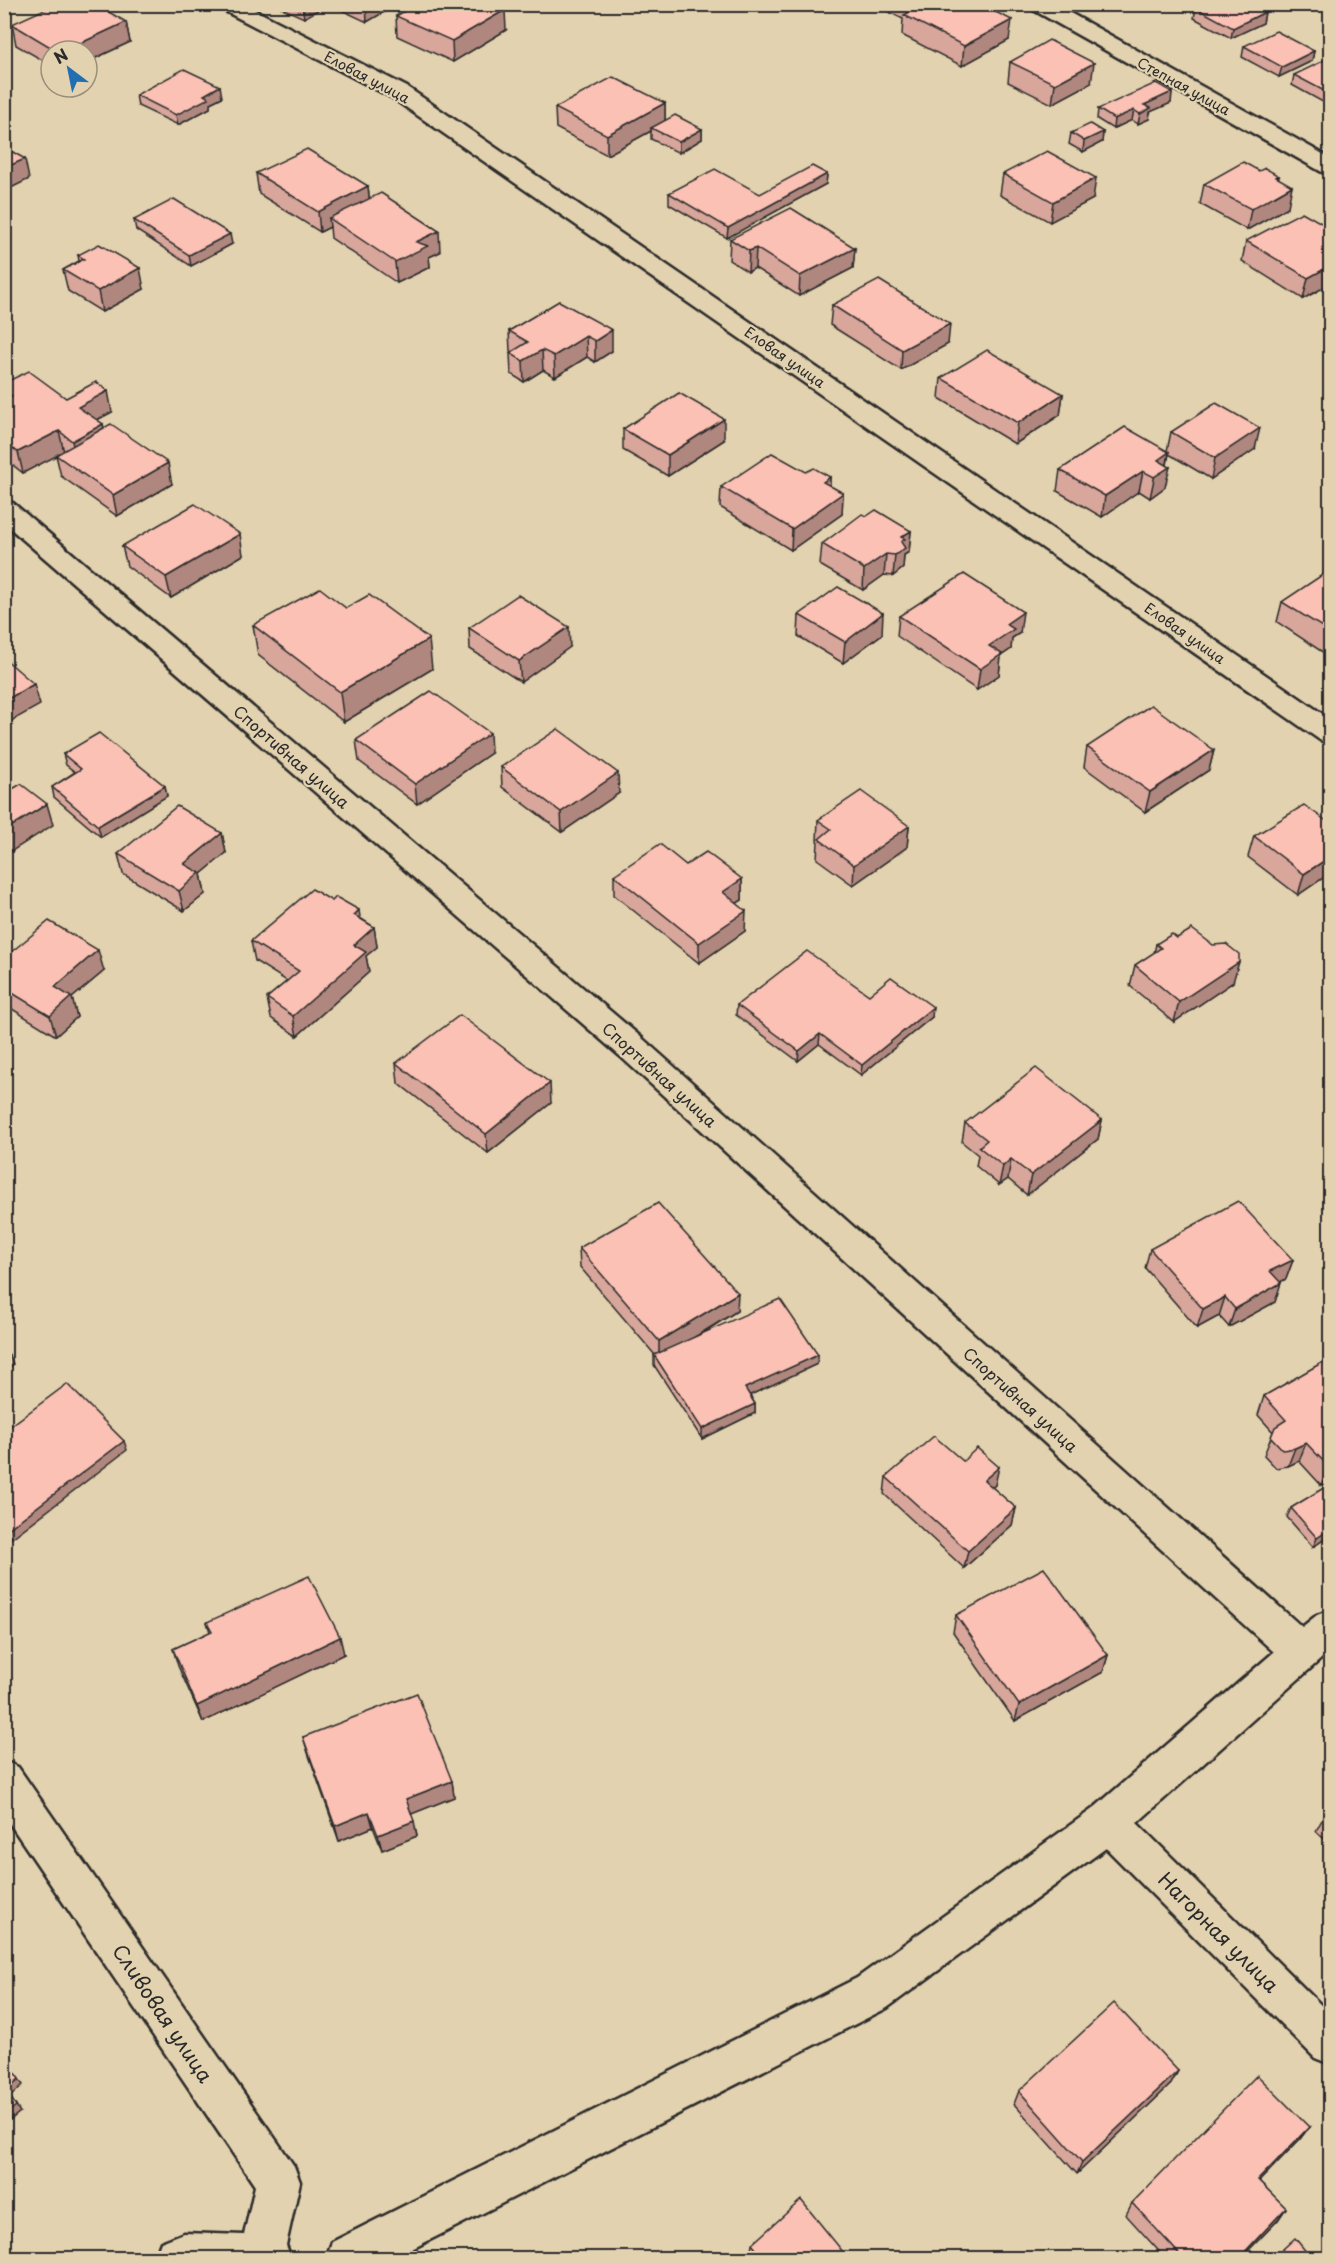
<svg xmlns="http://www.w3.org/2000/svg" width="1335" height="2263" viewBox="0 0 1335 2263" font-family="'Playpen Sans',sans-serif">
<rect width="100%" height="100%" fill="#e3d2af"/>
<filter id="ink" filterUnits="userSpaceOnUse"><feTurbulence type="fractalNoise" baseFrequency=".0167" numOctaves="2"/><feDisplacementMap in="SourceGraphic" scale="12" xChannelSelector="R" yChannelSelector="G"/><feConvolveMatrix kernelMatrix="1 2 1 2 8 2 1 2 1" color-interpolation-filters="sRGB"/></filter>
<g filter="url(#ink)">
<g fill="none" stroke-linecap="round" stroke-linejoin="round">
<defs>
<g id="street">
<path d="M216,4H243L407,87L1330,719V743L1320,740L391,97L219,8Z"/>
<path d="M1027,4H1054L1330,158V174L1322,172L1030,8Z"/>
<path d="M4,501L13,503L642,1038L1302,1627L1317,1615L1330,1610V1651L1137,1823L1330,2014V2064L1315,2058L1106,1848L887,2008L394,2258H326L332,2242L857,1978L1094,1808L1274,1652L620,1056L4,523Z"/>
<path d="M4,1761L18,1767L294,2166L300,2182L286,2245L291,2258H155L161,2242L184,2233L244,2235L255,2186L4,1815Z"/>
</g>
</defs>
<use href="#street" stroke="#2b2b2b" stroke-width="5"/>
<use href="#street" fill="#e3d2af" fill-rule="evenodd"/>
</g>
<g fill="#d8a69b" stroke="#2b2b2b" stroke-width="1.5">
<path d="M276,4H328L304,18L277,6Z"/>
<path d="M329,4H398L367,22Z"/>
<path d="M873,4H979L1009,40L962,66L902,35L903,19Z"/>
<path d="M1196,8L1265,12L1263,23L1231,38L1194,18Z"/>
<path d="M396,16L506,30L453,62L397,36Z"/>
<path d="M126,22L130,42L87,62V51H51V65L16,45L12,24Z"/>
<path d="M1244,46L1314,51L1312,61L1279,77L1242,57Z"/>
<path d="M1330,61V106L1292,85L1294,75Z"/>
<path d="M1010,62L1091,83L1052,104L1008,82Z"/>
<path d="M1172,92L1171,103L1150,112L1149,119L1138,124L1132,120L1113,129L1097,119L1098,109Z"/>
<path d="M136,95L222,97L210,103V108L178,125L138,106Z"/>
<path d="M665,103V120L702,129V139L679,153L651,139V131L607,155L556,128L555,108Z"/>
<path d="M1103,132L1102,142L1083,152L1069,144L1071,133Z"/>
<path d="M1259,171L1279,176L1278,179L1288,207L1247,230L1200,204L1204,184Z"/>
<path d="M256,173L368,186L369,198L440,252L429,257L430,267L397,283L331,238L330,227L320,232L259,194Z"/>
<path d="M827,174L826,184L727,238L669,204V193L760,194Z"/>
<path d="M1003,174L1093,199L1050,222L1000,195Z"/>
<path d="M134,220L232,244L191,266L136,230Z"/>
<path d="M1330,220V284L1303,299L1242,261L1246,241L1323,224Z"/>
<path d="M730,239L855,248L853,268L799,296L755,268L748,272L729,260Z"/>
<path d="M78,255L144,289L102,312L68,291L63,270L79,261Z"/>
<path d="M559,301L612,351L595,362L587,357L555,377L543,370L524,382L511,374L510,353L511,352L510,351L509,331Z"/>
<path d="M832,305L948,344L901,370L830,325Z"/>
<path d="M941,378L1063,394L1060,415L1015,444L939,398Z"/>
<path d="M4,383L66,398L112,412L97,420L103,424L104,428L172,484L117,516L61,476L56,455L23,473L10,463L4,466Z"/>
<path d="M623,429L724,440L668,476L623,450Z"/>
<path d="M1171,432L1255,449L1211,479L1169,454L1167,465L1165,487L1150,498L1139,491L1102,517L1057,491L1060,470L1167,451Z"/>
<path d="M806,472L830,477V486L843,493L842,514L791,550L720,507L721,487Z"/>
<path d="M867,516L911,531L909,552L904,555L903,568L893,576L884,575L863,590L820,565L822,544Z"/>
<path d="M122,546L243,555L171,598L127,566Z"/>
<path d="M1330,570V657L1277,622L1282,602Z"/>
<path d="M346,608L432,669L344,722L258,655L253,625Z"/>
<path d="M799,615L882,634L843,663L798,636Z"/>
<path d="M899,616L1020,633L1012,638L1011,649L1001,656L999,675L977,690L897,636Z"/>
<path d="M469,628L570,647L521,682L470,649Z"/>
<path d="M356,740L491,753L417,804L359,761Z"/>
<path d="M1087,747L1214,750L1209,770L1145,812L1084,767Z"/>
<path d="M63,754L165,786L167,796L101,837L54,797L52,787L75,772L66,765Z"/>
<path d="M501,767L619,793L562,832L502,787Z"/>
<path d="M818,820L909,826L907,847L853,885L817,859L818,842L817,841Z"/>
<path d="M1330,821V873L1298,895L1248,857L1254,836L1328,822Z"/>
<path d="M222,833L226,853L201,874L205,894L184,911L123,874L118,854Z"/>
<path d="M686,865L742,879V900L736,903L745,931L699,963L614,895V875Z"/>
<path d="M360,918L374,927L377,947L366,956L369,972L297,1036L271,1018L267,998L287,981L255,961L251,941Z"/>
<path d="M1156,944L1233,982L1174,1022L1130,986L1135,965L1154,953Z"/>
<path d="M4,958L104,971L72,998L77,1017L56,1036L4,1004Z"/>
<path d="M869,995L932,1017L861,1075L819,1044L798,1061L736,1015L737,1005Z"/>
<path d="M396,1063L551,1103L488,1153L398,1083Z"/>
<path d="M1102,1120L1098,1139L1027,1195L1008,1179L999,1185L976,1166L978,1155L962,1142L965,1123Z"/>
<path d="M579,1248L737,1311L698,1336L818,1355L817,1364L750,1395L755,1404V1413L702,1439L654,1365V1355H655L580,1267Z"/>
<path d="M1150,1249L1293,1260L1286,1279L1280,1282L1275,1302L1229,1327L1219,1316L1197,1328L1145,1268Z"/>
<path d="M1330,1358V1479L1321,1485L1299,1461L1288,1466L1276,1468L1264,1455L1273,1432L1258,1415L1264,1396Z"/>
<path d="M963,1461L995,1485L992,1487L1016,1508L1012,1525L964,1568L884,1494L886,1477Z"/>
<path d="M1330,1484V1535L1313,1547L1287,1517L1291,1508Z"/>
<path d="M956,1615L1108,1655L1103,1672L1015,1721L953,1632Z"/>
<path d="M207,1622L344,1654L203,1722L178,1666L173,1649L210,1632Z"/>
<path d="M303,1737L452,1781L454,1797L411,1814L417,1836L382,1850L373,1827L339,1841L308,1753Z"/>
<path d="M1330,1809V1845L1316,1831L1324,1816Z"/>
<path d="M1178,2071L1171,2084L1077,2174L1014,2104L1019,2091Z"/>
<path d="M1309,2127L1300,2139L1259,2181L1286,2208L1278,2220L1240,2259H1166L1126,2215L1132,2203Z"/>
<path d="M752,2244L848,2259H759L751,2249Z"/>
</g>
<g fill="#b0877e" stroke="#2b2b2b" stroke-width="1.5">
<path d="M302,4H328L304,18Z"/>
<path d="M366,4H398L367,22Z"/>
<path d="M909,4H938L908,18Z"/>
<path d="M505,10L506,30L453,62L452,41Z"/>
<path d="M1265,12L1263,23L1231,38L1233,28Z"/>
<path d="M1012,20L1009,40L962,66L964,46Z"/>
<path d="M126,22L130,42L87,62V51H64Z"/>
<path d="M1314,51L1312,61L1279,77L1282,67Z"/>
<path d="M1094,63L1091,83L1052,104L1055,84Z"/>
<path d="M220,86L222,97L210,103V108L178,125L176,115L204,95Z"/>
<path d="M1172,92L1171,103L1150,112L1149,119L1138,124L1140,114L1144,105Z"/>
<path d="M665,103V124L651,128V131L607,155V135Z"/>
<path d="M1134,110L1132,120L1113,129L1114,119Z"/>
<path d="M702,129V139L679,153V142Z"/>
<path d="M1103,132L1102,142L1083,152L1084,141Z"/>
<path d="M25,159L29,179L9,189L10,193L4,196V168Z"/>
<path d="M827,174L826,184L727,238L728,228Z"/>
<path d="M1279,176L1275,196L1292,186L1288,207L1247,230L1251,209L1276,177Z"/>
<path d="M1096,178L1093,199L1050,222L1053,202Z"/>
<path d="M368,186L370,207L329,218L330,227L320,232L318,212Z"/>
<path d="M439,231L440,252L429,257L430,267L397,283L395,262L416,242Z"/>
<path d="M230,234L232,244L191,266L189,255Z"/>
<path d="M756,248L755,268L748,272L749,251Z"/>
<path d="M855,248L853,268L799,296L800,276Z"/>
<path d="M1330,266V284L1303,299L1308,278Z"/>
<path d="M140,268L144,289L102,312L98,291Z"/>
<path d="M950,324L948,344L901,370L902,350Z"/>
<path d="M612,330V351L595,362V341Z"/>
<path d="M586,336L587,357L555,377L554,356Z"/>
<path d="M542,350L543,370L524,382L523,361Z"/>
<path d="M108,391L112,412L83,427L78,407Z"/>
<path d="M1063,394L1060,415L1015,444L1018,423Z"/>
<path d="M724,419V440L668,476V455Z"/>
<path d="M103,424L107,445L77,462L72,441Z"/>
<path d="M1260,428L1255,449L1211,479L1215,458Z"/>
<path d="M59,431L64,452L23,473L18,452Z"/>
<path d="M4,442L10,463L4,466Z"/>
<path d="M1169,452L1166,469L1170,467L1165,487L1150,498L1158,460Z"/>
<path d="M168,463L172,484L117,516L113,495Z"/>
<path d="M1143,471L1139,491L1102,517L1105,496Z"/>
<path d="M830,477L829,498L823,482Z"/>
<path d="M843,493L842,514L791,550L792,529Z"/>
<path d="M911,531L909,552L904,555L903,568L893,576L895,555L901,537Z"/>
<path d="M240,534L243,555L171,598L166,577Z"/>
<path d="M886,554L884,575L863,590L864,569Z"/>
<path d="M1023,612L1020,633L1012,638L1011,649L1001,656L999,675L977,690L980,669L989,646L1006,624Z"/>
<path d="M883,613L882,634L843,663L845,642Z"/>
<path d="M569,627L570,647L521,682L519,661Z"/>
<path d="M429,639L432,669L344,722L340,692Z"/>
<path d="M34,684L40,705L4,725V701Z"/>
<path d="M490,733L491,753L417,804L415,784Z"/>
<path d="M1214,750L1209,770L1145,812L1150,792Z"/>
<path d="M618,773L619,793L562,832L561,812Z"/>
<path d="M165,786L167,796L101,837L98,826Z"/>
<path d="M47,804L53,825L4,856V831Z"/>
<path d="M909,826L907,847L853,885L854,865Z"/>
<path d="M222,833L226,853L201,874L205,894L184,911L179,891L184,864Z"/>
<path d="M1330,857V873L1298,895L1304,874Z"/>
<path d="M742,879V900L722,913L723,892Z"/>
<path d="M359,910L362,930L354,915Z"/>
<path d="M746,911L745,931L699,963V943Z"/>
<path d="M374,927L377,947L366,956L369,972L297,1036L293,1016L354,945Z"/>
<path d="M98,950L104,971L72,998L77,1017L56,1036L50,1016L55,987Z"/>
<path d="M1239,962L1233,982L1174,1022L1179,1002Z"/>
<path d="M933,1007L932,1017L861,1075L862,1065Z"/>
<path d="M820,1034L819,1044L798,1061L799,1051Z"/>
<path d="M550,1083L551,1103L488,1153L486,1134Z"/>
<path d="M1102,1120L1098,1139L1027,1195L1031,1175Z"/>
<path d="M1011,1159L1008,1179L999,1185L1003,1166Z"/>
<path d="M1293,1260L1286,1279L1264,1290L1270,1271Z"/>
<path d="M1281,1283L1275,1302L1229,1327L1235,1309Z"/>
<path d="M738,1293L737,1311L659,1359V1341Z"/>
<path d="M1225,1297L1219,1316L1197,1328L1203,1309Z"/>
<path d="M9,1355L13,1364L4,1374V1360Z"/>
<path d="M818,1355L817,1364L744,1398L745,1388Z"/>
<path d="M755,1404V1413L702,1439V1429Z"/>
<path d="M124,1441L127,1450L4,1544V1532Z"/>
<path d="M1306,1443L1299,1461L1288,1466L1295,1448Z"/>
<path d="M1330,1466V1479L1321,1485L1329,1467Z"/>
<path d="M999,1467L995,1485L980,1497L984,1480Z"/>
<path d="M1016,1508L1012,1525L964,1568L968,1551Z"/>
<path d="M1330,1529V1535L1313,1547L1317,1538Z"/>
<path d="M340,1637L344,1654L203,1722L197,1706Z"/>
<path d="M1108,1655L1103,1672L1015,1721L1019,1705Z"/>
<path d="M452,1781L454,1797L409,1815L406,1799Z"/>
<path d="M369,1812L373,1827L339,1841L335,1826Z"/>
<path d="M414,1821L417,1836L382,1850L378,1835Z"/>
<path d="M4,2057L23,2085L10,2097L20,2112L4,2125L6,2090Z"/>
<path d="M1178,2071L1171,2084L1077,2174L1082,2162Z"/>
<path d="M1309,2127L1300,2139L1250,2191L1258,2180Z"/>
<path d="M1286,2208L1278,2220L1240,2259H1238Z"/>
</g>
<g fill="#fbc1b4" stroke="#2b2b2b" stroke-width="1.5">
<path d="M56,4H95L126,22L64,51H57L12,24Z"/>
<path d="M417,4H491L505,10L452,41L396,16Z"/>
<path d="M925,4H979L1012,20L964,46L904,15Z"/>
<path d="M1204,4H1250L1265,12L1233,28L1196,8Z"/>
<path d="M1276,31L1314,51L1282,67L1244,46Z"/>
<path d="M1049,40L1094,63L1055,84L1010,62Z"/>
<path d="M1327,59L1330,61V94L1294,75Z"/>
<path d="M184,69L220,86L204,95L209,98L176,115L136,95Z"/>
<path d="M613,77L665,103L607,135L555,108Z"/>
<path d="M1156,83L1172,92L1144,105L1151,108L1140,114L1134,110L1114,119L1098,109Z"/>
<path d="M675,115L702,129L679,142L651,128Z"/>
<path d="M1090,124L1103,132L1084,141L1071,133Z"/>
<path d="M4,147L25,159L4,168Z"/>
<path d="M307,149L368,186L318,212L256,173Z"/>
<path d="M1047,151L1096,178L1053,202L1003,174Z"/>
<path d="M1243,162L1259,171L1265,168L1279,176L1276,177L1292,186L1251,209L1204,184Z"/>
<path d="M812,166L827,174L728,228L669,193L715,169L760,194Z"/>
<path d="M381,193L439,231L416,242L428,246L395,262L329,218Z"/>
<path d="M174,199L230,234L189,255L134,220Z"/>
<path d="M791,208L855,248L800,276L756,248L749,251L730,239Z"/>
<path d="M1302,212L1323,224L1330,220V266L1308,278L1246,241Z"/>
<path d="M99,244L140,268L98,291L63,270L84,259L78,255Z"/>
<path d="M879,280L950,324L902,350L832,305Z"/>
<path d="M559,301L612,330L595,341L586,336L554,356L542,350L523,361L510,353L528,342L509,331Z"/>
<path d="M987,350L1063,394L1018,423L941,378Z"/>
<path d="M29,371L66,398L96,382L108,391L78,407L103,424L72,441L59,431L18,452L4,442V399L12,396L4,390V383Z"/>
<path d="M679,393L724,419L668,455L623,429Z"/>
<path d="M1216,403L1260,428L1215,458L1171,432Z"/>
<path d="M111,424L168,463L113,495L56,455Z"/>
<path d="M1125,427L1169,452L1158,460L1170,467L1154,477L1143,471L1105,496L1060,470Z"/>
<path d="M772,453L806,472L814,468L830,477L823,482L843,493L792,529L721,487Z"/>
<path d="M195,504L240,534L166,577L122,546Z"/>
<path d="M876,510L911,531L901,537L905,539L901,542L905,548L895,555L886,554L864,569L822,544L862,514L867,516Z"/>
<path d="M1330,570V632L1282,602Z"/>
<path d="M964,574L1023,612L1006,624L1014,629L989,646L1002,654L980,669L899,616Z"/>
<path d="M838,587L883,613L845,642L799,615Z"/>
<path d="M320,588L346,608L369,595L429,639L340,692L253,625Z"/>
<path d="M518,595L569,627L519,661L469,628Z"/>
<path d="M4,658L34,684L4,701Z"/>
<path d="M431,691L490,733L415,784L356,740Z"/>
<path d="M1151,705L1214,750L1150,792L1087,747Z"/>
<path d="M558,729L618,773L561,812L501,767Z"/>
<path d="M99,733L165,786L98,826L52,787L81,769L63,754Z"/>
<path d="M21,784L47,804L4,831V794Z"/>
<path d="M861,791L909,826L854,865L819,839L831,829L818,820Z"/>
<path d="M1304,805L1328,822L1330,821V857L1304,874L1254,836Z"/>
<path d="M177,806L222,833L184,864L200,873L179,891L118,854Z"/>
<path d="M660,844L686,865L706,852L742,879L723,892L746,911L699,943L614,875Z"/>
<path d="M312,889L332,901L336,897L359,910L354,915L374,927L354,945L366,952L293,1016L267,998L299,971L251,941Z"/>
<path d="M49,921L98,950L55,987L71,997L50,1016L4,988V958Z"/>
<path d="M1192,929L1213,945L1226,944L1239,954V962L1179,1002L1135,965L1161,948L1156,944L1172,934L1177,938Z"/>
<path d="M807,951L869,995L891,977L933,1007L862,1065L820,1034L799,1051L737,1005Z"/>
<path d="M460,1015L550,1083L486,1134L396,1063Z"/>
<path d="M1036,1068L1102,1120L1031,1175L1011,1159L1003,1166L979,1147L987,1140L965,1123Z"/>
<path d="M1238,1201L1293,1260L1270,1271L1281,1283L1235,1309L1225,1297L1203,1309L1150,1249Z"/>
<path d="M658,1203L738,1293L659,1341L579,1248Z"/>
<path d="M780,1299L818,1355L745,1388L755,1404L702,1429L654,1355Z"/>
<path d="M4,1352L9,1355L4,1360Z"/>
<path d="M1330,1358V1466L1329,1467L1306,1443L1295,1448L1283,1450L1271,1437L1275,1427L1286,1420L1264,1396Z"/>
<path d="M67,1384L124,1441L4,1532V1431Z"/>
<path d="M934,1436L963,1461L977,1448L999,1467L984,1480L1016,1508L968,1551L886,1477Z"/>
<path d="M1330,1484V1529L1317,1538L1291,1508Z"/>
<path d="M1044,1568L1108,1655L1019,1705L956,1615Z"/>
<path d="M309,1576L340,1637L197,1706L173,1649L212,1631L207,1622Z"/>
<path d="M417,1693L452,1781L406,1799L414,1821L378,1835L369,1812L335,1826L303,1737Z"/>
<path d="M1330,1809V1822L1324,1816Z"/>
<path d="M1114,2003L1178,2071L1082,2162L1019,2091Z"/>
<path d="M4,2057L19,2079L6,2090L16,2106L4,2115Z"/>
<path d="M1257,2075L1309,2127L1258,2180L1286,2208L1238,2259H1184L1132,2203Z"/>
<path d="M801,2200L848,2258V2259H764L752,2244Z"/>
<path d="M1295,2238L1312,2259H1272Z"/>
</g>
</g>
<g text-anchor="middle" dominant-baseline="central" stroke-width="4.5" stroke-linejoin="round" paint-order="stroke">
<g font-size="14" fill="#2b2b2b" stroke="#e3d2af">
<text transform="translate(367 77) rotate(28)">Еловая улица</text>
<text transform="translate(1184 86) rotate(29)">Степная улица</text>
<text transform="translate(785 357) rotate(35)">Еловая улица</text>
<text transform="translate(1185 633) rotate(35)">Еловая улица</text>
</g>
<g font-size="16" fill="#2b2b2b" stroke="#e3d2af">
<text transform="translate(292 756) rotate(41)">Спортивная улица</text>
<text transform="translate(660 1074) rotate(42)">Спортивная улица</text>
<text transform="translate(1021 1399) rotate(42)">Спортивная улица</text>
</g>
<g font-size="20" fill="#2b2b2b" stroke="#e3d2af">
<text transform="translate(1219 1932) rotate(45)">Нагорная улица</text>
<text transform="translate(163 2013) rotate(56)">Сливовая улица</text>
</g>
</g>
<rect width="1335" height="2263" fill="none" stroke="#e3d2af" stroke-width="24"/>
<rect x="12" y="12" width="1311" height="2239" fill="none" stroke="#2b2b2b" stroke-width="2" filter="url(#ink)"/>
<g transform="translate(69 69) rotate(328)"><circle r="28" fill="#e3d2af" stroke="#998f7a" stroke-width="1.5"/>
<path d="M0-4.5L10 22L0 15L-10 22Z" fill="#1f6fb2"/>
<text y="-9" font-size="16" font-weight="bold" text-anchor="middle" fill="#2b2b2b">N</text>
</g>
</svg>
